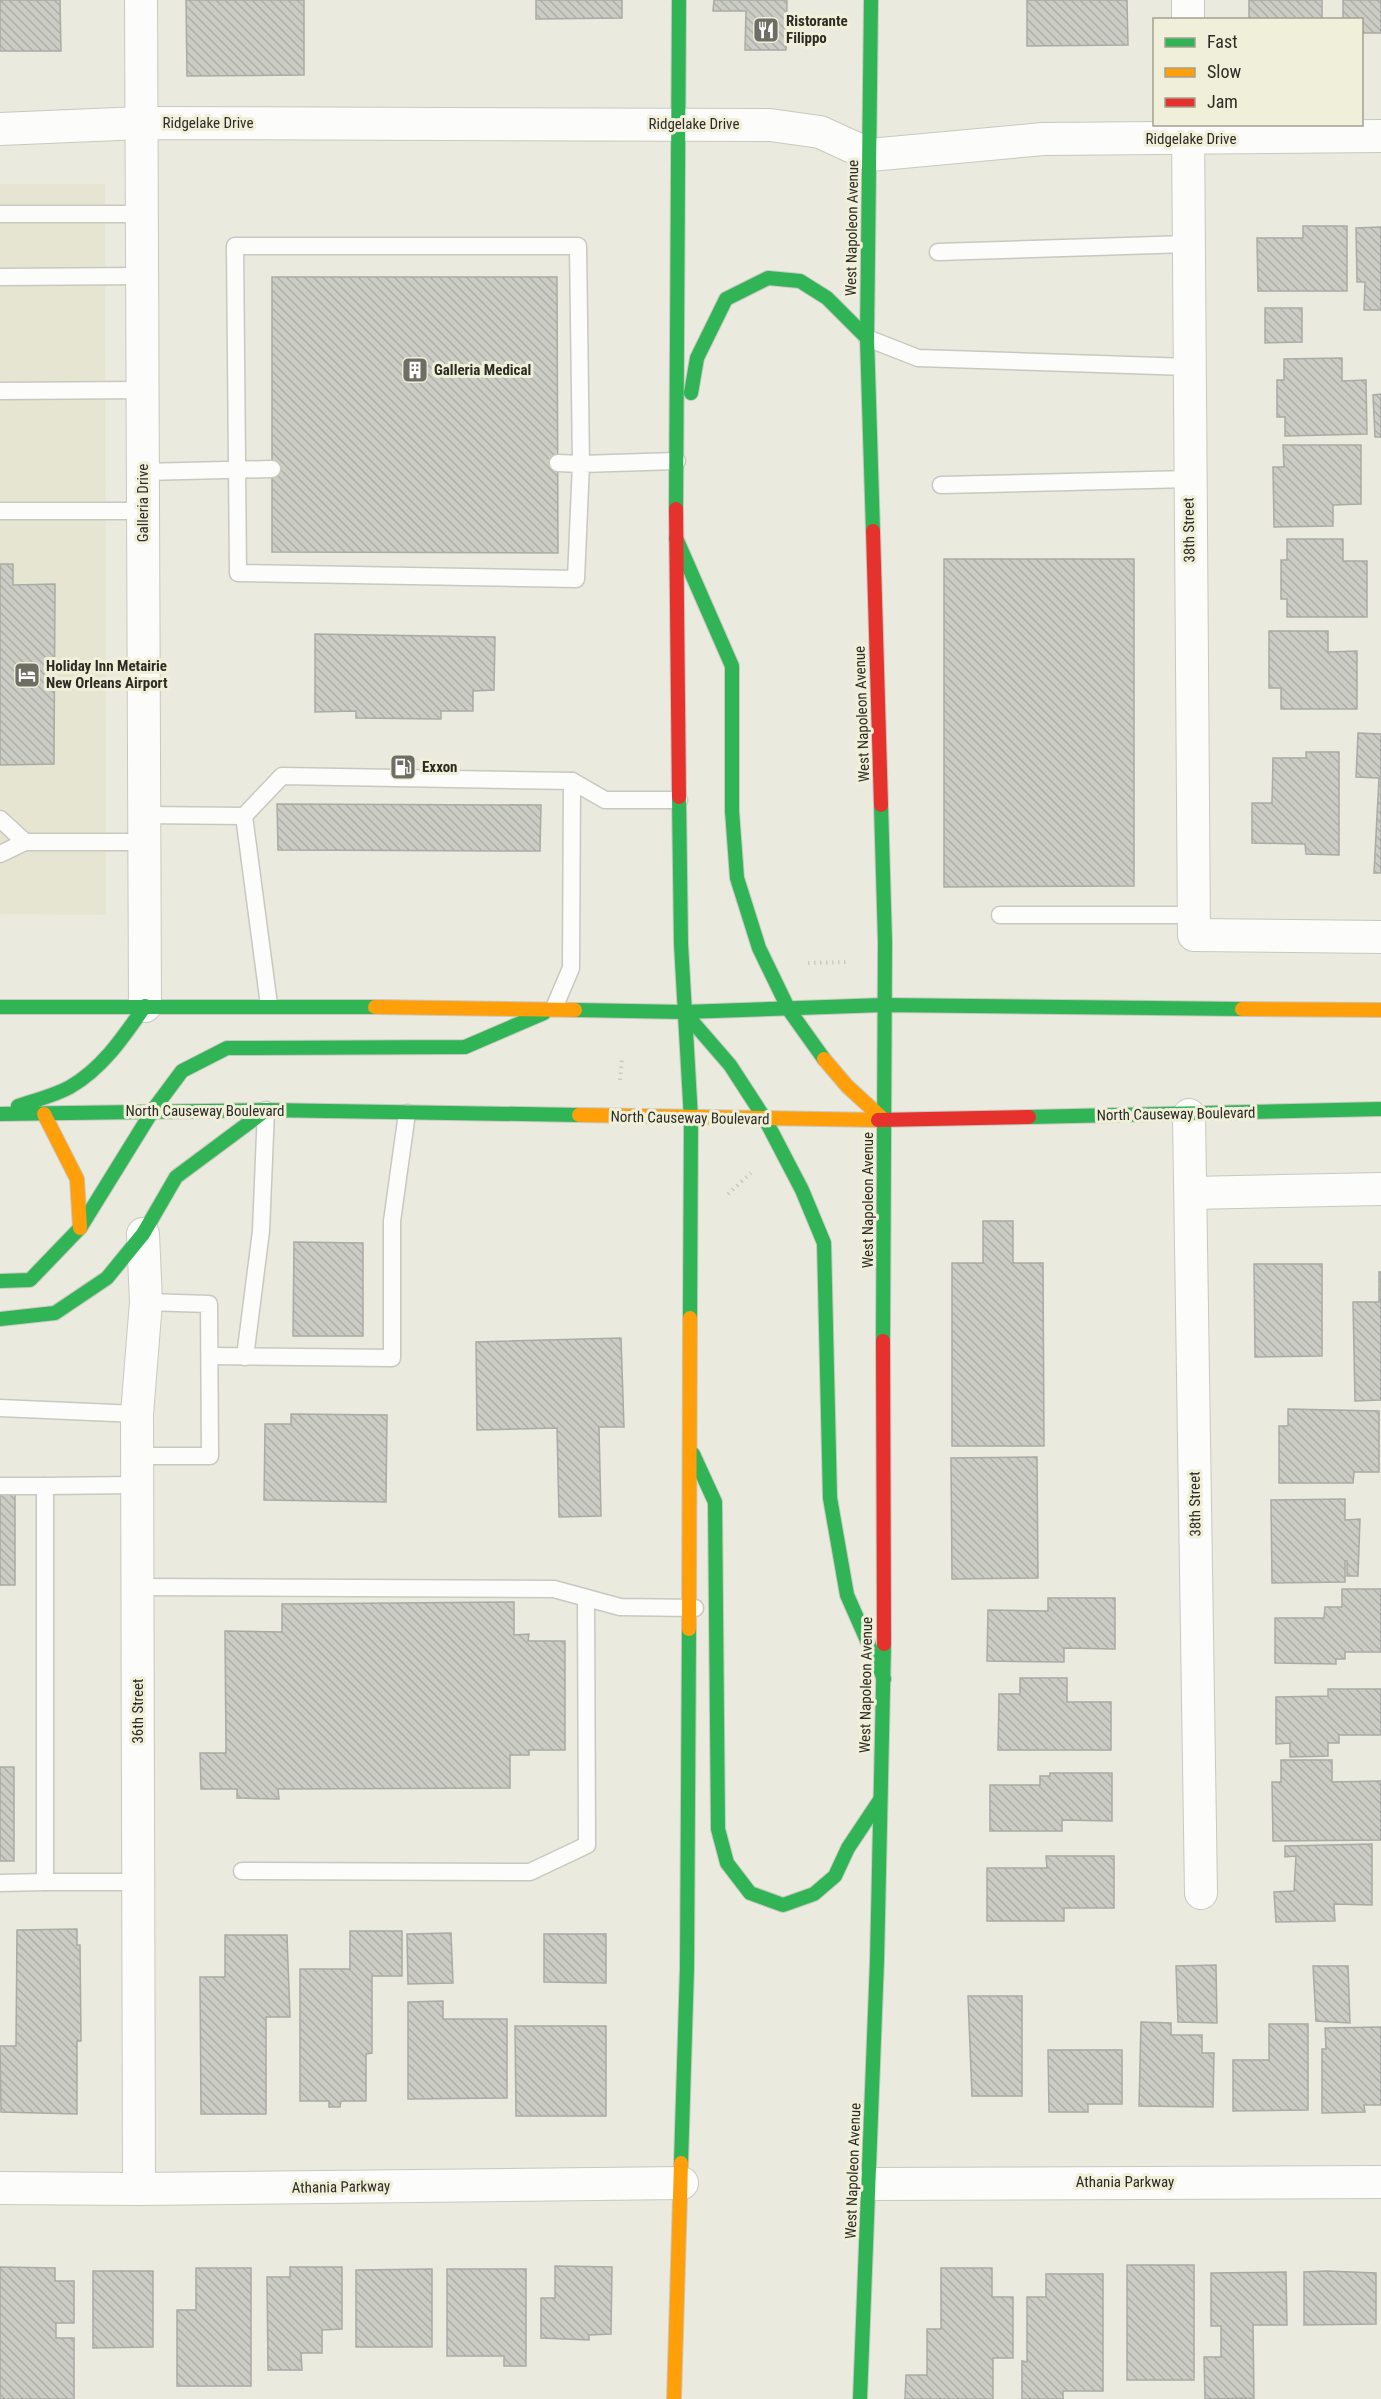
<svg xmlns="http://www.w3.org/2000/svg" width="1381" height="2399" viewBox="0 0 1381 2399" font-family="'Roboto Condensed',sans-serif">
<defs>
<pattern id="building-back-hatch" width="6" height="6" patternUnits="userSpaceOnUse" patternTransform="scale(1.5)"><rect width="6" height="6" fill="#cbccc4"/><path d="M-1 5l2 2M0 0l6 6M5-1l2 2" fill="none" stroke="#aeafa8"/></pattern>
</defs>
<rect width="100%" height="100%" fill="#ebeadf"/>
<path fill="#e6e5d1" d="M0,184H105L106,915L0,914Z"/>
<g fill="url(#building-back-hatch)" stroke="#aaaba4" stroke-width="1.5">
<path d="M0,0H60L61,51H0Z"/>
<path d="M186,0H304V75L187,76Z"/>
<path d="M536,0H622V18L536,19Z"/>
<path d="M714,0H787L786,50H745L746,11H713Z"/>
<path d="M1027,0H1127L1128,45L1027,46Z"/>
<rect x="1249" y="0" width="73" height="20"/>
<path d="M1343,0H1381V33H1362V20H1343Z"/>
<path d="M1303,226H1347V291H1258L1257,238H1303Z"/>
<path d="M1381,227V310H1364L1365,282H1357L1356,228Z"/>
<path d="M272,277H557L558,553L272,552Z"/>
<path d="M1265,308H1302V342L1265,343Z"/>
<path d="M1342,358V381L1366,380L1367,434L1285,436V417H1277V380H1284V359Z"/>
<path d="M1381,394V437H1375L1373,395Z"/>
<path d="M1283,445H1361V504L1333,505V526L1274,527L1273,467H1284Z"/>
<path d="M1287,539H1343V561H1367V617H1287V599H1281V560H1287Z"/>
<path d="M944,559H1134V886L944,887Z"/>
<path d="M0,564H13V585L55,584L54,764L0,765Z"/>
<path d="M1269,631H1328V652L1357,651V709H1281V688H1269Z"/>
<path d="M315,634L495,637L494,690L473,691V711H441V719L356,718V711L315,712Z"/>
<path d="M1358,733L1381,734V873H1374L1379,778L1356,777Z"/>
<path d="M1306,752H1339V855L1306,854L1305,844L1252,843V803H1272L1273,758H1306Z"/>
<path d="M277,804L541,805L540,851L278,850Z"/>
<path d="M983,1221H1013V1263H1043L1044,1446H952V1263H983Z"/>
<path d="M294,1242L363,1243V1336H293Z"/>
<path d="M1254,1264H1322V1356L1255,1357Z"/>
<path d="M1379,1272H1381V1400L1355,1401L1353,1302H1379Z"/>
<path d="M621,1338L624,1427H599L601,1516L559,1517L557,1428L477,1430L476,1342Z"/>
<path d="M1288,1409L1379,1411V1472H1354L1353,1483H1279V1426H1288Z"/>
<path d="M291,1414L387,1415L386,1502L264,1500L265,1424H291Z"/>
<path d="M1037,1457L1038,1578L952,1579L951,1458Z"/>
<rect x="0" y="1492" width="15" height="93"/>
<path d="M1345,1499V1520L1360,1519L1358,1576H1347V1561H1345V1582L1272,1583L1271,1500Z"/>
<path d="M1342,1589H1381V1652H1345V1659H1336V1664L1275,1663V1618H1324L1325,1607H1342Z"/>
<path d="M1048,1598H1115V1649L1064,1648V1662L987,1661L988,1610L1048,1611Z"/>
<path d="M514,1602V1635L529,1634L528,1641H565V1750H529V1755H510V1788L278,1789L279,1799L237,1798V1789H201L200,1753H226L225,1631L282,1632V1604Z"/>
<path d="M1020,1678H1067V1702H1111V1750H998L999,1694H1020Z"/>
<path d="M1328,1689H1381V1735H1339V1743H1328V1756L1290,1757V1743L1276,1744V1697L1328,1696Z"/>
<path d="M1281,1760H1332V1782L1381,1781V1840L1273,1841L1272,1782H1281Z"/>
<rect x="0" y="1767" width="14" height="94"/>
<path d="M1050,1773H1112V1821L1062,1820V1831H990V1785H1040V1776H1050Z"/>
<path d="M1372,1844V1905L1334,1904L1335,1921L1276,1922L1274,1892L1294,1891L1296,1856L1285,1857V1846Z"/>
<path d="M1046,1856H1114V1908H1064V1921H987V1868H1047Z"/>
<path d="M77,1929V1945H80L81,2041H77V2114L1,2112L0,2046H16L17,1930Z"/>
<path d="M350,1931H402V1976H372V2053L366,2054V2101H341L340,2107H329V2101H300V1969H350Z"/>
<path d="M451,1933L453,1983L408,1984L407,1934Z"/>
<path d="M544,1934H606V1983L544,1982Z"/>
<path d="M225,1935H287L290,2017H266V2114H201L200,1977H225Z"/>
<path d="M1216,1965L1217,2023L1178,2022L1176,1966Z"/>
<path d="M1313,1966H1348L1350,2023L1316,2021Z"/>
<path d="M968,1996H1022V2096H972Z"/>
<path d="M443,2001V2019H507V2098L408,2099V2002Z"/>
<path d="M1141,2022L1171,2023V2035H1202V2053H1214L1213,2107L1139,2106Z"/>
<path d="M1269,2024H1308V2110L1233,2111V2060H1269Z"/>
<path d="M515,2026H606V2116H516Z"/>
<path d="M1381,2027V2105H1364L1365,2112L1322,2113V2049H1326L1325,2028Z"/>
<path d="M1048,2050H1122V2104H1088V2112H1049Z"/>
<rect x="1127" y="2265" width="67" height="115"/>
<path d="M555,2266L612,2267L611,2334L589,2335V2340L541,2338V2298H555Z"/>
<path d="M0,2267L55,2268V2281H74V2323H56V2338H74V2399H0Z"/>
<path d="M290,2267H342V2329L322,2330V2353H301L302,2370H268L267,2277H290Z"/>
<path d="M196,2268H251V2386H177V2310H196Z"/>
<path d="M941,2268H992V2297H1013V2358H993V2399H905L906,2375H927V2329H941Z"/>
<path d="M432,2269V2347H356V2270Z"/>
<path d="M447,2269H526V2366H504V2356H447Z"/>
<path d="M93,2271H153V2347L93,2348Z"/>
<path d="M1327,2271L1376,2273V2324L1304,2325V2272Z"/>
<path d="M1286,2272L1287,2325H1253L1254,2398L1205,2399L1204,2357H1221V2326H1211V2273Z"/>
<path d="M1046,2274H1103V2391H1063V2399H1022V2361L1027,2362V2297H1046Z"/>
</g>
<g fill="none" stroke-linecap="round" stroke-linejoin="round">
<defs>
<g id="lane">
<path d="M0,214H141"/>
<path d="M938,252L1188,244"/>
<path d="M0,277L142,276"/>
<path d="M867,338L918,358L1189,367"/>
<path d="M0,391L142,390"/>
<path d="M558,463L581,464L576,579L238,573L235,246H578L581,464L677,461"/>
<path d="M143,472L272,469"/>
<path d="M941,485L1189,479"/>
<path d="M0,511H143"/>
<path d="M144,815L244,816L282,776L572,781L605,800H679"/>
<path d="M244,816L269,1005"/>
<path d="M0,819L25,842"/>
<path d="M0,854L25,842H144"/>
<path d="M1000,915H1193"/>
<path d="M554,1008L571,968L572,781"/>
<path d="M210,1356L392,1358V1221L407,1113"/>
<path d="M245,1357L261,1231L266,1110"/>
<path d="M0,1408L137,1414"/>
<path d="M137,1456H210L209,1304L146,1302"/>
<path d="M136,1485L45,1486V1882H138"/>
<path d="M0,1486H45"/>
<path d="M137,1587L554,1589L620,1607L695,1608"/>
<path d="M242,1871L530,1872L587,1845L586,1598"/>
<path d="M0,1883L45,1882"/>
</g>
<g id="street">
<path d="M141,0L145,1006"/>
<path d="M1188,20V0"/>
<path d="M1188,124L1194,935L1381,937"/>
<path d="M0,129L141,123L770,125L820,132L870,155L1043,139L1381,136"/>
<path d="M1189,1115L1201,1893"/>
<path d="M1191,1193L1381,1189"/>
<path d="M869,2184L1381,2182"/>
<path d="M0,2188L139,2189L682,2183"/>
<path d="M139,2189L137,1414L146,1302L143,1234"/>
</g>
<g id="fast">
<path d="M871,0L867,338L873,531"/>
<path d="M691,393L697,358L726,299L768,278L800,281L827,298L867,338"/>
<path d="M676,509L679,0"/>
<path d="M676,538L732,666V811L737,878L759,948L789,1010L824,1059"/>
<path d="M679,797L681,944L691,1119L690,1318"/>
<path d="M881,805L885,942L883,1341"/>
<path d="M0,1007H375"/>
<path d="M575,1010L684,1012L883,1005L1242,1009"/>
<path d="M684,1012L730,1065L765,1119L802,1190L824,1243L830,1498L847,1595L884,1679"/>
<path d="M18,1106C35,1100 54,1096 70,1087C103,1068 124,1036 145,1006"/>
<path d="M153,1110L182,1071L227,1048L465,1047L544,1013"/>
<path d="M0,1114L266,1110L579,1115"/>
<path d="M1029,1117L1381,1109"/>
<path d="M0,1281L30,1280L80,1228L153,1110"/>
<path d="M0,1319L55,1313L107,1278L143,1234L176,1177L266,1110"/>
<path d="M693,1454L715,1502L718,1829L727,1863L750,1893L783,1905L814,1894L835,1876L848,1848L880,1800"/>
<path d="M681,2163L687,1968L689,1629"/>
<path d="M860,2399L877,1961L884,1644"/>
</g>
<g id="slow">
<path d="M375,1007L575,1010"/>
<path d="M1242,1009L1381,1010"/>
<path d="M824,1059L847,1086L884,1120"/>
<path d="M44,1114L77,1179L80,1228"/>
<path d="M579,1115L878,1120"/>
<path d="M689,1629L690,1318"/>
<path d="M674,2399L681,2163"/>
</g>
<g id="jam">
<path d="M676,509L679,797"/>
<path d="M873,531L881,805"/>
<path d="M878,1120L1029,1117"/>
<path d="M883,1341L884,1644"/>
</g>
</defs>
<use href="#lane" stroke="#c9c8c0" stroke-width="19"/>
<use href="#street" stroke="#c9c8c0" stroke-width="34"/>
<use href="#fast" stroke="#c9c8c0" stroke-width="16"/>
<use href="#slow" stroke="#c9c8c0" stroke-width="16"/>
<use href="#jam" stroke="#c9c8c0" stroke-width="16"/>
<g stroke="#cacac6" stroke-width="4" stroke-dasharray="1.5 4.5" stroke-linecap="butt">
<path d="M808,963L847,962"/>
<path d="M620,1080L622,1058"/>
<path d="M728,1194L751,1173"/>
</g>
<use href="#lane" stroke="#fcfcfa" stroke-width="16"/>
<use href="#street" stroke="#fcfcfa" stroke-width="32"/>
<use href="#fast" stroke="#30b455" stroke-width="14"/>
<use href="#slow" stroke="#ff9f0a" stroke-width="14"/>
<use href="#jam" stroke="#e5322d" stroke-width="14"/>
</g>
<defs>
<symbol id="restaurant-square" viewBox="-11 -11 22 22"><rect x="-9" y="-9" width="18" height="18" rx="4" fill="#6f6e65" stroke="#f0efda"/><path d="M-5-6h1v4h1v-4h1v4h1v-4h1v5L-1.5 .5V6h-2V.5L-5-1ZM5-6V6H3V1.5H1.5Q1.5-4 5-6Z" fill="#fff"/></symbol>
<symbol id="building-square" viewBox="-11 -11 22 22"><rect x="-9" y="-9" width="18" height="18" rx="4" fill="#6f6e65" stroke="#f0efda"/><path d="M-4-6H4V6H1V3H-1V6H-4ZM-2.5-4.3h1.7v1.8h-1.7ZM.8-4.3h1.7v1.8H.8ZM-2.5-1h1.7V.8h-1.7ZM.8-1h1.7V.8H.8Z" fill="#fff"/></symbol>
<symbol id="hotel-square" viewBox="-11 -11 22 22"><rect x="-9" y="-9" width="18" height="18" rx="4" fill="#6f6e65" stroke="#f0efda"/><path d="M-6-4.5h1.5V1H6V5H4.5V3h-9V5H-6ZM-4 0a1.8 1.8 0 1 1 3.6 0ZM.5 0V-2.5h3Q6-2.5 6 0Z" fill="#fff"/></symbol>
<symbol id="fuel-square" viewBox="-11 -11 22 22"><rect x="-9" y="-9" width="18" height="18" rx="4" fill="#6f6e65" stroke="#f0efda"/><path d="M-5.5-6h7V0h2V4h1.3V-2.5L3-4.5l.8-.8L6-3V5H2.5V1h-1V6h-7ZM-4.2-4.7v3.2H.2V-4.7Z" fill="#fff"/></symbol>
</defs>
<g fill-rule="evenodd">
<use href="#restaurant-square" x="751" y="15" width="30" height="30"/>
<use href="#building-square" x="400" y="355" width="30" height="30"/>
<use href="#hotel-square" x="12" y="660" width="30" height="30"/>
<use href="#fuel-square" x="388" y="752" width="30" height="30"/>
</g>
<g text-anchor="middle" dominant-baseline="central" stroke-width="6" stroke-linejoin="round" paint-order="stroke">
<g font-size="15" font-weight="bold" fill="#2c2c24" stroke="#f0efda" text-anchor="start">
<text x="786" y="21">Ristorante<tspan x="786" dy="17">Filippo</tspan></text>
<text x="434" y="370">Galleria Medical</text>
<text x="46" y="666">Holiday Inn Metairie<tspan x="46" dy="17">New Orleans Airport</tspan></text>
<text x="422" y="767">Exxon</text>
</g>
<g font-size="15" fill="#2c2c24" stroke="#f0efda">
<text x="208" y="123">Ridgelake Drive</text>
<text x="694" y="124">Ridgelake Drive</text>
<text x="1191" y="139">Ridgelake Drive</text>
<text transform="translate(852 228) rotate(-89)">West Napoleon Avenue</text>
<text transform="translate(143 503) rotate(-90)">Galleria Drive</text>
<text transform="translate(1189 530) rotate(-91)">38th Street</text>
<text transform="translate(862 714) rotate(-92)">West Napoleon Avenue</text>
<text x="205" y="1111">North Causeway Boulevard</text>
<text transform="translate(1176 1114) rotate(-1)">North Causeway Boulevard</text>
<text transform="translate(690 1118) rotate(1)">North Causeway Boulevard</text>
<text transform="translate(868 1200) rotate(-90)">West Napoleon Avenue</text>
<text transform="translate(1195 1504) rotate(-91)">38th Street</text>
<text transform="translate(866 1685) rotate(-89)">West Napoleon Avenue</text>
<text transform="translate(138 1711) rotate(-90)">36th Street</text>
<text transform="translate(853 2171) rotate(-88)">West Napoleon Avenue</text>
<text x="1125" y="2182">Athania Parkway</text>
<text transform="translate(341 2187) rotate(-1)">Athania Parkway</text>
</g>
</g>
<rect x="1153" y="18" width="210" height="108" fill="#f0efda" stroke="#a2a191" stroke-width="1.5"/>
<rect x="1165" y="38" width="30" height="9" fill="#30b455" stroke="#a2a191" stroke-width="1.5"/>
<text x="1207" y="48" font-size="18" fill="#2c2c24">Fast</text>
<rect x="1165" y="68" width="30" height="9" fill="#ff9f0a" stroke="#a2a191" stroke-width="1.5"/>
<text x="1207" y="78" font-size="18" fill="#2c2c24">Slow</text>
<rect x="1165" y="98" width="30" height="9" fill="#e5322d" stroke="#a2a191" stroke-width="1.5"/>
<text x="1207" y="108" font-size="18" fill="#2c2c24">Jam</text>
</svg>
